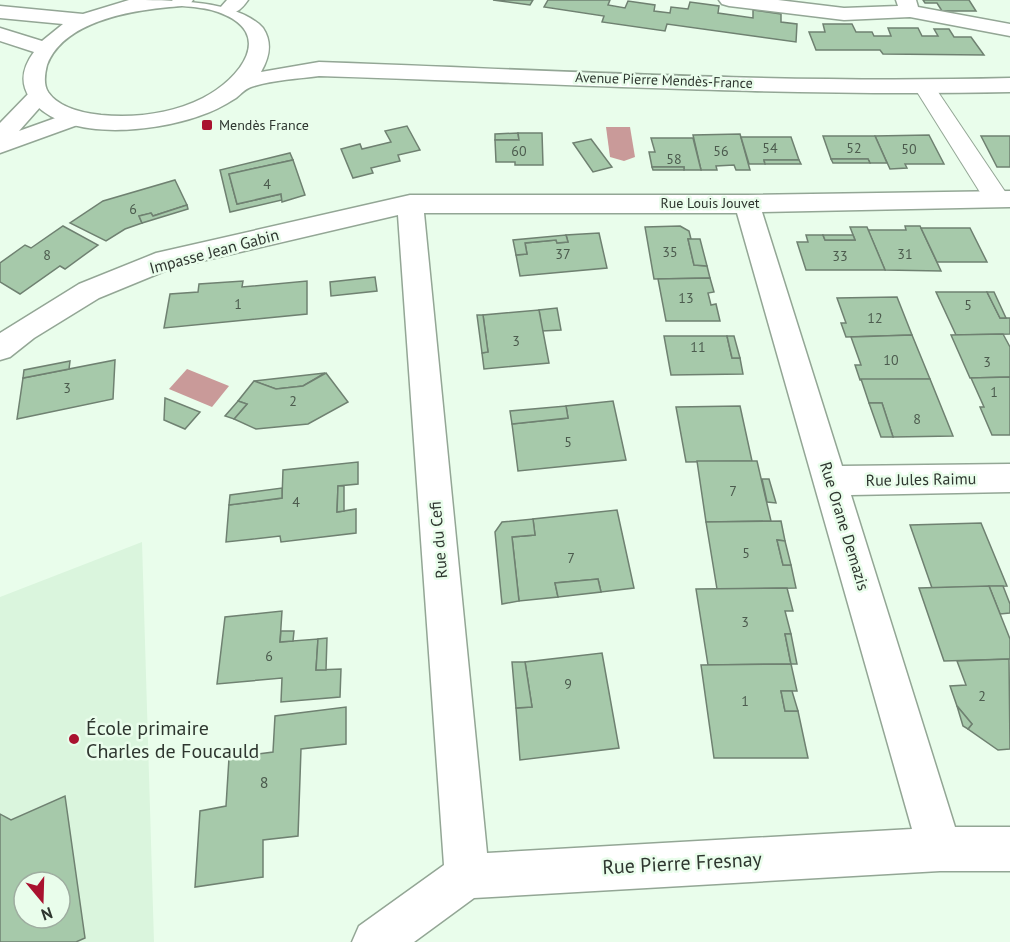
<svg xmlns="http://www.w3.org/2000/svg" width="1010" height="942" viewBox="0 0 1010 942" font-family="'PT Sans',sans-serif">
<rect width="100%" height="100%" fill="#e9fdeb"/>
<path fill="#daf5dd" fill-rule="evenodd" d="M142,542L154,942H0V597ZM24,882H60V918H24Z"/>
<g fill="#c99a99">
<path d="M606,127H630L635,157L624,161L610,157Z"/>
<path d="M187,369L229,386L212,407L169,389Z"/>
</g>
<g fill="#a6c9aa" stroke="#6f8171" stroke-width="1.5" fill-rule="evenodd">
<path d="M493,0H533L530,5Z"/>
<path d="M548,0H610L608,5L625,8L628,1L655,5L654,11L670,13L671,7L688,9L690,2L719,6L718,13L753,18V10L781,14V22L797,24L796,42L667,24L665,31L602,22L604,16L544,7Z"/>
<path d="M923,0H969L976,11H942L937,3H925Z"/>
<path d="M823,24H852L856,32H872L874,36H891L888,28H918L922,36H938L934,29H949L954,37H971L984,55L883,54L880,50H816L809,32H825Z"/>
<path d="M407,126L420,150L398,155L400,161L371,168L373,173L353,178L341,149L360,144L362,149L391,142L385,131Z"/>
<path d="M518,133L519,140H495V134Z"/>
<path d="M518,133H542L543,165H515V162H496L495,140H519Z"/>
<path d="M740,134L750,170H736L734,165L716,166L717,170H701L693,135Z"/>
<path d="M929,135L944,164H905L907,168L890,169L875,136Z"/>
<path d="M823,136H875L887,163H870L868,159H831Z"/>
<path d="M981,136H1010V167H997Z"/>
<path d="M741,137H791L799,160H764L765,164H749Z"/>
<path d="M651,138H693L701,170H684V167H652L649,152H655Z"/>
<path d="M591,139L612,167L593,172L573,143Z"/>
<path d="M290,153L293,160L229,174L237,204L281,194L282,200L230,212L220,170Z"/>
<path d="M831,159H868L870,163H833Z"/>
<path d="M293,160L305,195L282,202L281,194L237,204L229,174Z"/>
<path d="M764,160H799L801,164H765Z"/>
<path d="M652,167H684V170H653Z"/>
<path d="M175,180L187,205L153,216L151,213L139,216L142,223L125,229L106,241L70,223L103,201Z"/>
<path d="M187,205L188,209L142,223L139,216L151,213L153,216Z"/>
<path d="M63,226L98,245L65,269L60,266L20,294L0,282V263L25,245L31,248Z"/>
<path d="M680,226L689,231L691,239H688L694,265L707,266L710,278L654,279L645,227Z"/>
<path d="M905,226H920L941,271L885,270L868,230H906Z"/>
<path d="M850,227H867L885,270H806L797,242H808L806,235H823L825,240H855Z"/>
<path d="M921,228H970L987,262H937Z"/>
<path d="M599,233L607,268L520,276L516,255L527,254L525,243L556,240L557,243L568,242L566,235Z"/>
<path d="M566,235L568,242L557,243L556,240L525,243L527,254L516,255L513,240Z"/>
<path d="M823,235H853L855,240H825Z"/>
<path d="M688,239H700L707,266L694,265Z"/>
<path d="M375,277L377,291L331,296L330,282Z"/>
<path d="M710,278L714,292L708,293L711,305L716,304L720,321H666L658,279Z"/>
<path d="M243,281L242,287L307,281V314L164,328L170,294L198,292L199,284Z"/>
<path d="M936,292H987L1000,318H1010V334L956,335Z"/>
<path d="M987,292H994L1006,318H1000Z"/>
<path d="M897,297L912,335L846,337L841,323H846L837,298Z"/>
<path d="M557,308L561,330L542,331L539,310Z"/>
<path d="M539,310L549,363L484,369L482,353L488,352L483,315Z"/>
<path d="M477,315H483L488,352L482,353Z"/>
<path d="M1003,334L1010,347V377L970,378L951,335Z"/>
<path d="M912,335L930,379L860,380L855,365H861L851,337Z"/>
<path d="M664,336H727L732,358H740L743,374L671,375Z"/>
<path d="M727,336H734L740,358H732Z"/>
<path d="M115,360L113,399L17,419L23,378Z"/>
<path d="M70,361L69,369L23,378L24,370Z"/>
<path d="M325,373L303,386L276,389L254,381Z"/>
<path d="M326,373L348,402L308,424L256,429L234,419L247,404L238,401L254,381L276,389L303,386Z"/>
<path d="M1010,377V435H992L980,407H984L971,378Z"/>
<path d="M861,379H930L953,436L893,437L882,403H869Z"/>
<path d="M165,398L200,412L185,429L164,420Z"/>
<path d="M238,401L247,404L234,419L225,416Z"/>
<path d="M613,401L626,460L518,471L512,424L568,418L566,406Z"/>
<path d="M869,403H882L893,437H881Z"/>
<path d="M566,406L568,418L512,424L510,411Z"/>
<path d="M740,406L752,461L686,462L676,407Z"/>
<path d="M697,461H757L771,521L706,522Z"/>
<path d="M358,462V484L338,486L337,512L356,509V533L281,542L280,536L226,542L229,505L282,498L283,470Z"/>
<path d="M762,479H769L776,503L767,502Z"/>
<path d="M338,486H344V511L337,512Z"/>
<path d="M282,488V498L229,505L230,495Z"/>
<path d="M617,510L634,588L601,592L598,579L555,583L558,597L519,601L512,537L535,535L533,519Z"/>
<path d="M533,519L535,535L512,537L519,601L502,604L495,532L502,522Z"/>
<path d="M781,521L785,541L777,540L783,565H791L796,588L717,589L706,522Z"/>
<path d="M981,523L1007,586L932,588L910,525Z"/>
<path d="M777,540L785,541L791,565H783Z"/>
<path d="M598,579L601,592L558,597L555,583Z"/>
<path d="M989,586H1003L1010,604V613L1000,614Z"/>
<path d="M989,586L1010,639V659L944,661L919,588Z"/>
<path d="M787,588L793,611H785L791,634H785L791,664L708,665L696,589Z"/>
<path d="M282,611L280,642L318,639L316,670L341,669L340,697L281,702L282,678L217,684L225,617Z"/>
<path d="M281,631H294L293,641L280,642Z"/>
<path d="M785,634H791L797,664H791Z"/>
<path d="M327,638L326,670H316L318,639Z"/>
<path d="M602,653L619,748L520,760L516,708L532,707L525,662Z"/>
<path d="M1009,659L1010,749L998,750L968,729L972,724L957,706L950,686L966,685L957,661Z"/>
<path d="M512,662H525L532,707L516,708Z"/>
<path d="M791,664L797,691H781L785,711H798L808,758H714L701,665Z"/>
<path d="M781,691H792L798,711H785Z"/>
<path d="M957,706L972,724L968,729L963,726Z"/>
<path d="M346,707V744L301,749L298,836L263,840V877L195,887L200,811L226,806L229,758L273,752L275,716Z"/>
<path d="M65,796L85,938L76,942H0V814L11,820ZM24,882H60V918H24Z"/>
</g>
<g fill="none" stroke-linecap="round" stroke-linejoin="round">
<defs>
<path id="pedestrian" d="M925,81L932,83L1006,193L1009,199L1006,205L997,207L988,205L914,87L918,83Z"/>
<g id="minor">
<path d="M172,0H193L190,4H175Z"/>
<path d="M227,0H248C241,10 234,16 222,13L219,9Z"/>
<path d="M719,0H778L844,8L898,6L896,0H916L918,7L1010,24V36L910,17L844,20L729,6L722,4Z"/>
<path d="M39,89L47,91L50,96L19,131L75,111L83,113L87,118L83,123L0,153V123L31,91Z"/>
<path d="M1010,191V207L762,212L842,466L1010,464V492L851,495L955,827H1010V871H940L474,898L414,942H352L359,926L444,865L398,215L172,268L99,298L34,338L10,357L0,360V333L79,284L156,253L410,195H747ZM424,213H737L912,829L487,853Z"/>
</g>
<path id="tertiary" d="M129,0C172,0 237,0 263,28C273,43 269,58 261,72L319,62C549,70 780,84 1010,78V92C780,97 549,83 319,76C297,79 272,80 251,87C245,89 241,94 236,98C225,105 212,112 199,116C154,132 62,143 30,98C19,82 23,67 34,52L0,41V28L42,41L63,24L0,18V6L83,14ZM182,6C194,7 207,8 218,12C277,33 240,79 203,98C171,114 135,118 101,115C83,113 59,108 48,92C43,84 45,73 47,65C65,18 140,9 182,6Z"/>
</defs>
<use href="#pedestrian" stroke="#93a695" stroke-width="2"/>
<use href="#minor" stroke="#93a695" stroke-width="3"/>
<use href="#tertiary" stroke="#93a695" stroke-width="3"/>
<use href="#pedestrian" fill="#fff" fill-rule="evenodd"/>
<use href="#minor" fill="#fff" fill-rule="evenodd"/>
<use href="#tertiary" fill="#fff" fill-rule="evenodd"/>
</g>
<g fill="#a9122f" stroke="#e9fdeb" stroke-width="2">
<rect x="201" y="119" width="12" height="12" rx="3"/>
<circle cx="74" cy="739" r="6"/>
</g>
<g text-anchor="middle" dominant-baseline="central" stroke-width="5" stroke-linejoin="round" paint-order="stroke">
<g font-size="14" fill="#2e362f" stroke="#e9fdeb">
<text transform="translate(664 80) rotate(2)">Avenue Pierre Mendès-France</text>
<text x="710" y="203">Rue Louis Jouvet</text>
</g>
<g font-size="14" fill="#2e362f" stroke="#e9fdeb" text-anchor="start">
<text x="219" y="125">Mendès France</text>
</g>
<g font-size="14" fill="#4c5b4e">
<text x="770" y="148">54</text>
<text x="854" y="148">52</text>
<text x="909" y="149">50</text>
<text x="519" y="151">60</text>
<text x="721" y="151">56</text>
<text x="674" y="159">58</text>
<text x="267" y="184">4</text>
<text x="133" y="209">6</text>
<text x="670" y="252">35</text>
<text x="563" y="254">37</text>
<text x="905" y="254">31</text>
<text x="47" y="255">8</text>
<text x="840" y="256">33</text>
<text x="686" y="298">13</text>
<text x="238" y="304">1</text>
<text x="968" y="305">5</text>
<text x="875" y="318">12</text>
<text x="516" y="341">3</text>
<text x="698" y="347">11</text>
<text x="891" y="360">10</text>
<text x="987" y="362">3</text>
<text x="67" y="388">3</text>
<text x="994" y="392">1</text>
<text x="293" y="401">2</text>
<text x="917" y="419">8</text>
<text x="568" y="442">5</text>
<text x="733" y="491">7</text>
<text x="296" y="502">4</text>
<text x="746" y="553">5</text>
<text x="571" y="558">7</text>
<text x="745" y="622">3</text>
<text x="269" y="656">6</text>
<text x="568" y="684">9</text>
<text x="982" y="696">2</text>
<text x="745" y="701">1</text>
</g>
<g font-size="16" fill="#2e362f" stroke="#e9fdeb">
<text transform="translate(214 251) rotate(-15)">Impasse Jean Gabin</text>
<text transform="translate(921 479) rotate(-1)">Rue Jules Raimu</text>
<text transform="translate(845 526) rotate(73)">Rue Orane Demazis</text>
<text transform="translate(438 540) rotate(-95)">Rue du Cefi</text>
</g>
<g font-size="16" fill="#4c5b4e">
<text x="264" y="782">8</text>
</g>
<g font-size="20" fill="#2e362f" stroke="#e9fdeb" text-anchor="start">
<text x="86" y="728">École primaire<tspan x="86" dy="23">Charles de Foucauld</tspan></text>
</g>
<g font-size="20" fill="#2e362f" stroke="#e9fdeb">
<text transform="translate(682 863) rotate(-3)">Rue Pierre Fresnay</text>
</g>
</g>
<g transform="translate(42 900) rotate(161)"><circle r="28" fill="#e9fdeb" stroke="#9eada0" stroke-width="1.5"/>
<path d="M0-4.5L10 22L0 15L-10 22Z" fill="#a9122f"/>
<text y="-9" font-size="16" font-weight="bold" text-anchor="middle" fill="#2e362f">N</text>
</g>
</svg>
